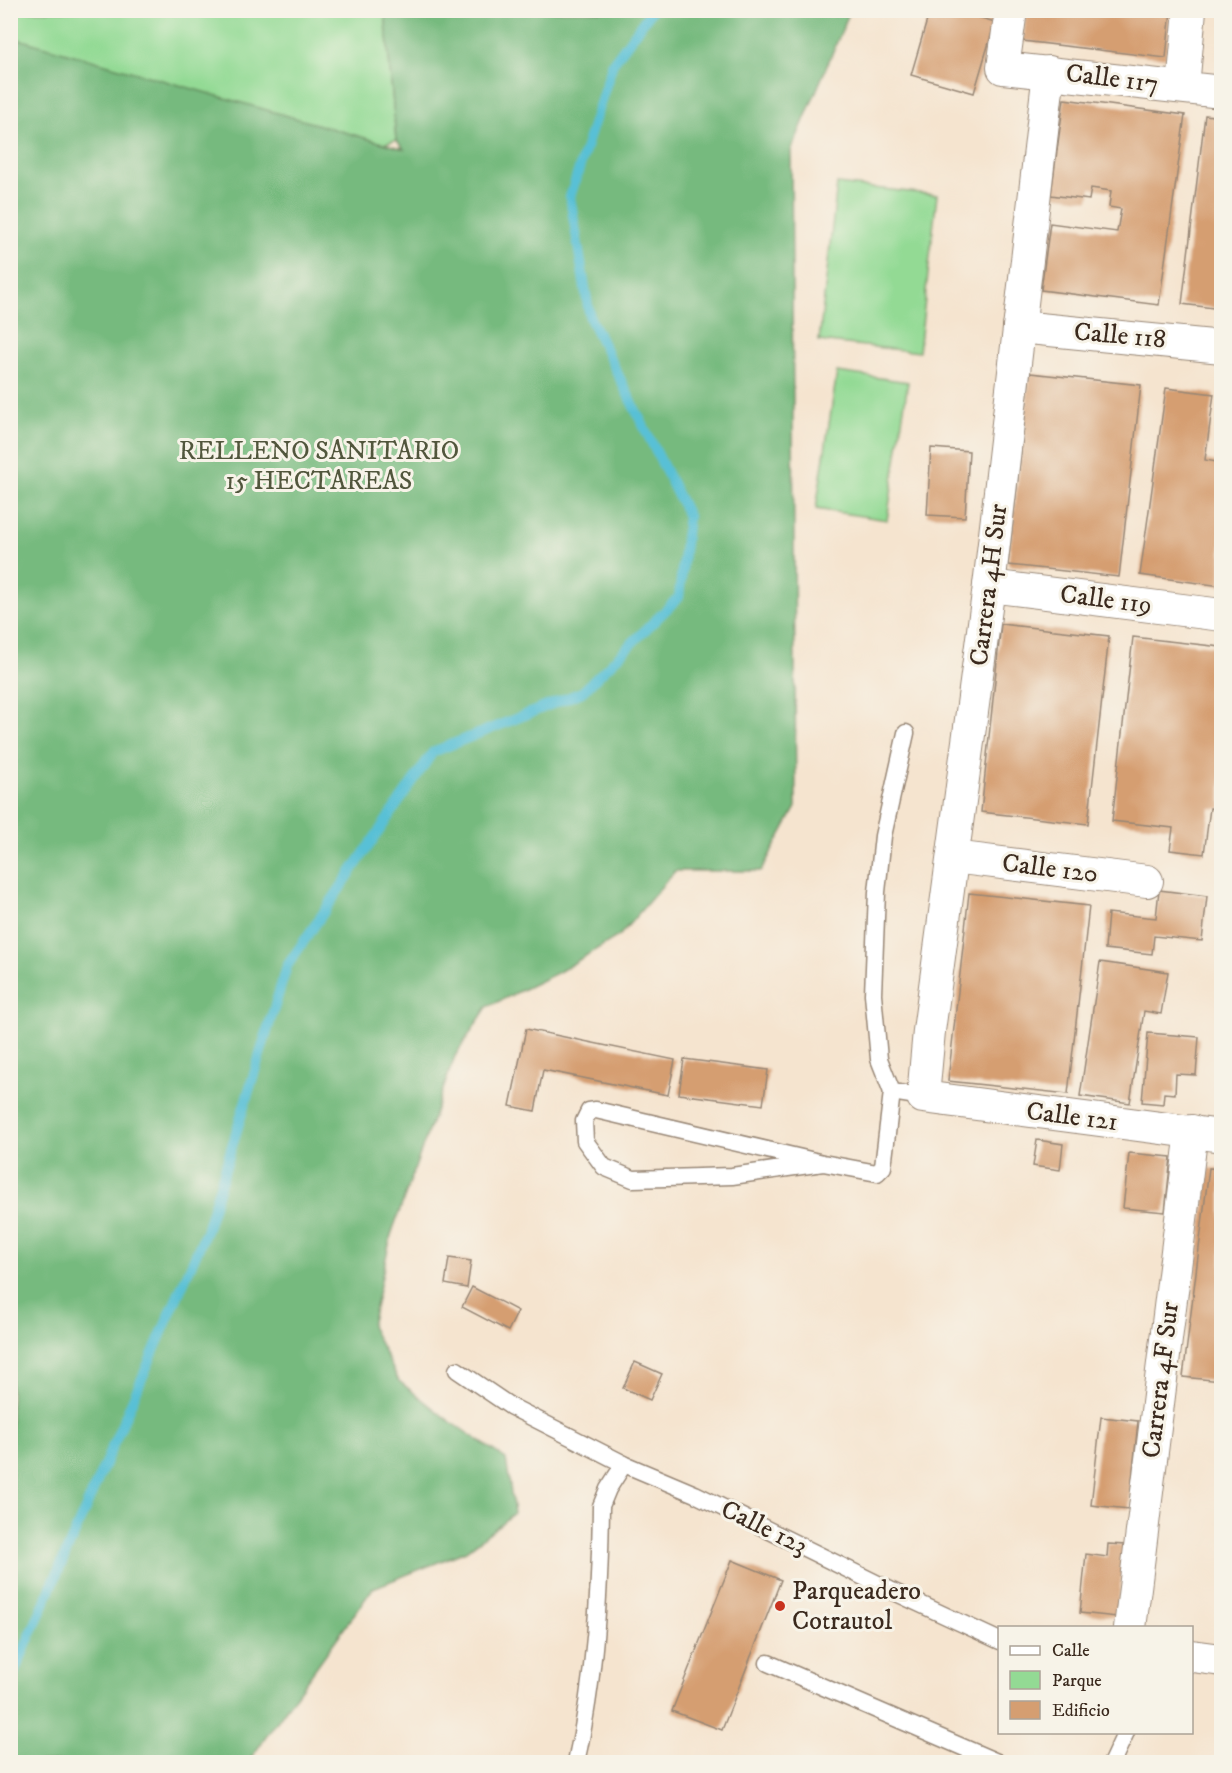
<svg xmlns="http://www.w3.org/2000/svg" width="1232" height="1773" viewBox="0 0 1232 1773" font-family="'IM FELL DW Pica',serif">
<rect width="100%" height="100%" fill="#f7f3e8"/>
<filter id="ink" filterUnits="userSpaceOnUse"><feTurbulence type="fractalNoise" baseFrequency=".0167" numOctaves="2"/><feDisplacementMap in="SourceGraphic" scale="12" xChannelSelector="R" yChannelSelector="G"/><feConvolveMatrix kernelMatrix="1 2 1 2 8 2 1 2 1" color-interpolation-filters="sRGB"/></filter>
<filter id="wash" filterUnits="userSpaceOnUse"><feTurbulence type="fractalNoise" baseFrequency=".008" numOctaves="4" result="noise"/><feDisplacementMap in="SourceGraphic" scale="24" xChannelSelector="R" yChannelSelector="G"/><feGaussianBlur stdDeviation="1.35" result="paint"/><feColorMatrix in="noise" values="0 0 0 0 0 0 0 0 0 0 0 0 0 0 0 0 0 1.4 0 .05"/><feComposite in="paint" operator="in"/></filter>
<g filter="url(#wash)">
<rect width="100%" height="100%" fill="#f5e4cf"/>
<g fill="#93da94" stroke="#678259" stroke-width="1.5">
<path d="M10,11H385L396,140L304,167L11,51Z"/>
<path d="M837,184L937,195L919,352L819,341Z"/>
<path d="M837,372L908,382L887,520L816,509Z"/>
</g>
<path fill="#76ba7e" stroke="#58724e" stroke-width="1.5" d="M385,11H850L791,151L796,807L761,871H675L620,935L559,972L487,1007L455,1056L391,1235L371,1326L399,1381L448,1420L506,1459L514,1513L466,1551L373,1588L248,1762H11V37L404,149L396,140Z"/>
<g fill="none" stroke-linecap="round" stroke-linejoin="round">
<path stroke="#59c0d6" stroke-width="10" d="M10,1682L206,1231L287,966L433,752L582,692L679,597L688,516L590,318L570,197L613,63L652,10"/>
</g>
<g id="blocks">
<g fill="#d59e71">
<path d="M930,10H954L995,22L974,93L911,75Z"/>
<path d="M1026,10H1171L1166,58L1023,41Z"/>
<path d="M1064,99L1185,115L1159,305L1041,290L1050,223L1117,232L1121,209L1109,207L1111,191L1091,188L1089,200L1051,195Z"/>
<path d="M1205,115L1221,117V309L1182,304Z"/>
<path d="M1030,373L1141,385L1119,577L1008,565Z"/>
<path d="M1166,388L1214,394L1205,460L1216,462L1221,437V586L1140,575Z"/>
<path d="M931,448L969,451L965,517L927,515Z"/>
<path d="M1001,624L1109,636L1088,824L981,812Z"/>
<path d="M1133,637L1221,647V809L1210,808L1204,854L1170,850L1173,828L1112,821Z"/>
<path d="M1159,890L1207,896L1202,941L1154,936L1152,954L1105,949L1108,913L1156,918Z"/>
<path d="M969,893L1089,906L1068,1094L948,1081Z"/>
<path d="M1100,962L1168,972L1161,1014L1144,1011L1130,1103L1080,1096Z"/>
<path d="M526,1029L675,1060L668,1095L543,1070L535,1111L510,1106Z"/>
<path d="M1148,1033L1199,1037L1196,1075L1176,1074L1175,1094L1164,1093L1163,1104L1142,1102Z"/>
<path d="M684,1059L768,1070L763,1105L679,1094Z"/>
<path d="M1220,1081H1221V1114L1217,1113Z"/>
<path d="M1037,1140L1063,1144L1060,1170L1033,1166Z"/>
<path d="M1129,1153L1171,1157L1165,1212L1123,1208Z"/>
<path d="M1209,1168L1221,1169V1381L1183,1377Z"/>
<path d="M449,1258L471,1261L467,1288L445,1284Z"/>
<path d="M472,1287L518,1311L508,1331L462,1307Z"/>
<path d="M635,1362L662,1374L650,1400L623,1388Z"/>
<path d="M1101,1417L1138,1421L1129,1509L1091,1505Z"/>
<path d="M1108,1544L1125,1545L1117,1617L1080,1613L1086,1554L1107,1557Z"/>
<path d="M732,1560L781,1580L722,1730L672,1711Z"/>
</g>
</g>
</g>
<g filter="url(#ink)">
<use href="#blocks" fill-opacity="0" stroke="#988776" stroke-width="1.5"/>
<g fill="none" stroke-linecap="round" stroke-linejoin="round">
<defs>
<g id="service">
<path d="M906,733L883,836L877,892L873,994L879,1059L892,1092L923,1097"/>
<path d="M823,1163L732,1176L633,1179L604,1167L585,1141L584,1121L589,1111L596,1110L823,1163L877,1173L883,1167L892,1092"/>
<path d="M457,1370L510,1406L624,1464L695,1494L890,1590L1000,1641"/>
<path d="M768,1663L997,1762"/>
<path d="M576,1762C595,1679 600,1591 601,1506L608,1489L624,1464"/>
<path d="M1112,1762L1126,1732"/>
</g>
<g id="minor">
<path d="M1011,10L1003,68L1222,92"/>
<path d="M1049,72L989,586L929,1031L923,1097L1222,1136"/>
<path d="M1183,87L1190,10"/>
<path d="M1019,327L1222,347"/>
<path d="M989,586L1222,615"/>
<path d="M953,857L1147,881"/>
<path d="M1130,1628L1192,1131"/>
<path d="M1192,1656L1222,1660"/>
</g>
</defs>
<use href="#service" stroke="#988776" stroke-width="19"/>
<use href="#minor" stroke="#988776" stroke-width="34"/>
<use href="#service" stroke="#fff" stroke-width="16"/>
<use href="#minor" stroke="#fff" stroke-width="32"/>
</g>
</g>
<circle fill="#c8321e" stroke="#f7f3e8" stroke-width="2" cx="780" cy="1606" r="6"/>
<g text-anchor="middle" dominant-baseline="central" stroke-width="6" stroke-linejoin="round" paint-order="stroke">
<g font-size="26" fill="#3b2a1e" stroke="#f7f3e8">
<text transform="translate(1112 79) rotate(7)">Calle 117</text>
<text transform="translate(1120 336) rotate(5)">Calle 118</text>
<text transform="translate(989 585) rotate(-83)">Carrera 4H Sur</text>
<text transform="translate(1106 600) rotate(7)">Calle 119</text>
<text transform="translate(1050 869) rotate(7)">Calle 120</text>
<text transform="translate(1072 1117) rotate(7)">Calle 121</text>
<text transform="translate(1161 1380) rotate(-83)">Carrera 4F Sur</text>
<text transform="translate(764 1528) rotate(26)">Calle 123</text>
</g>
<g font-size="26" fill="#51563c" stroke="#f7f3e8">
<text x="319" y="451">RELLENO SANITARIO<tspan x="319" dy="30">15 HECTAREAS</tspan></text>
</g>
<g font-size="26" fill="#3b2a1e" stroke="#f7f3e8" text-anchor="start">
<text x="792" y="1591">Parqueadero<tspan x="792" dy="30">Cotrautol</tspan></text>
</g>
</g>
<rect width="1232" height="1773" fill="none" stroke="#f7f3e8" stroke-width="36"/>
<rect x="998" y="1626" width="195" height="108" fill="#f7f3e8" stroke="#aca397" stroke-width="1.5"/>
<rect x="1010" y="1646" width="30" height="9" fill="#ffffff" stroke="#aca397" stroke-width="1.5"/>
<text x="1052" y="1656" font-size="18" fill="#3b2a1e">Calle</text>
<rect x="1010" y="1671" width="30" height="18" fill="#93da94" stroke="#aca397" stroke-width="1.5"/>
<text x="1052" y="1686" font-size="18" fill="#3b2a1e">Parque</text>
<rect x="1010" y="1701" width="30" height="18" fill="#d59e71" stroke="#aca397" stroke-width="1.5"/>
<text x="1052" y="1716" font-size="18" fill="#3b2a1e">Edificio</text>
</svg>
